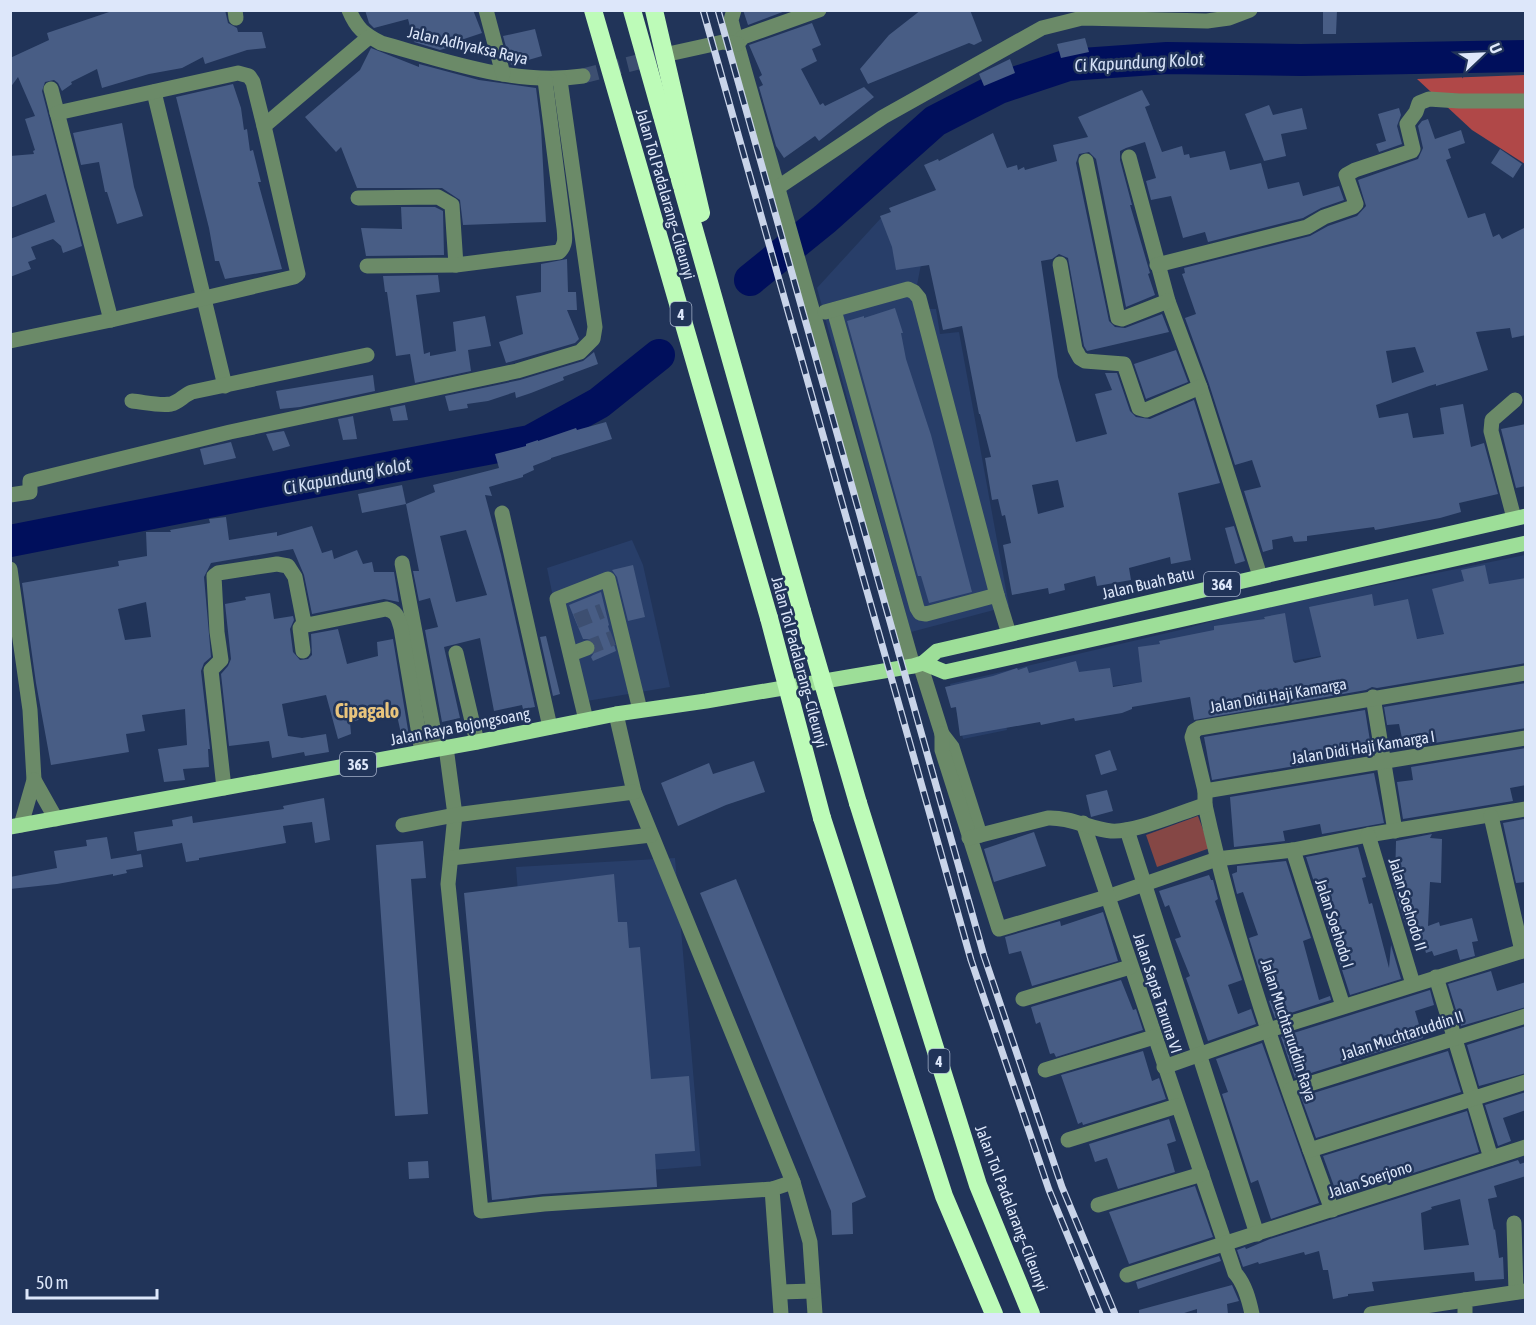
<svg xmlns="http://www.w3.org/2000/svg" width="1536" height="1325" viewBox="0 0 1536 1325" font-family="'Asap Condensed',sans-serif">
<rect width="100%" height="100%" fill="#213459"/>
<g fill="#283e69">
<path d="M881,218L924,249L917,285L919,309H936L940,334L959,332L1009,606L911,632L817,288Z"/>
<path d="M632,540L643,565L670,687L575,703L547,568Z"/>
<path d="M1525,555V613L1438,635L1264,666L1083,690L1001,704L1007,730L963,739L950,684L1184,629L1249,611Z"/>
<path d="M675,858L701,1166L540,1179L516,867Z"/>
</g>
<path fill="#854745" d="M1198,816L1210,848L1157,867L1146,835Z"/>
<path fill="#b04848" d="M1525,75V164L1472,130L1417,79Z"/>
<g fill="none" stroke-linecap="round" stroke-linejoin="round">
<g stroke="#000f5c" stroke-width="32">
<path d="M750,280L825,219L935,121L999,88L1068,65L1167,58L1301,60L1526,56"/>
<path d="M10,541L259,492L530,441L599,403L659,355"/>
</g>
</g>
<g fill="#485d85" fill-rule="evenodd">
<path d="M115,10H225L228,23L237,28L238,32H262L266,48L247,50L205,64L203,57L182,68L149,74L102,88L97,69L71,82L72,84L62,91L58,83L54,80L45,82L42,91L82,246L63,253L61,246L53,239L31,247L36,259L28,262L31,269L10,277V239L55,222L46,194L10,208V156L34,154L33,151L35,150L25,119L35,116L18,77L10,88V58L49,40L47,33Z"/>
<path d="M365,10H473L482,33L446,45L447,48L440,50L414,42L408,19L374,28L369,23Z"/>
<path d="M743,10H788L748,25Z"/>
<path d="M921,10H970L982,41L974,45L969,43L868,84L860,69L889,35Z"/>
<path d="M1323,10H1337L1336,34H1323Z"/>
<path d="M812,23L821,45L812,49L817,61L801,69L820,105L823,103L825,106L864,87L874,97L819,141L815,136L784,158L776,146L759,87L763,85L759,77L762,75L749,45Z"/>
<path d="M535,29L542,56L511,65L503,36Z"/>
<path d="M1085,38L1089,52L1061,58L1057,44Z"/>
<path d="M371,48L419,67V64L479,80L536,88L541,127L546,222L463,225L460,200L442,188H357L341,147L336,152L305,117L360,70Z"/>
<path d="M1010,59L1015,73L984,86L979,74Z"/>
<path d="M233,84L241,108L244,130L247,129L250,151L253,150L261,182H258L282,269L225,279L219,261H215L209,228L176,97Z"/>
<path d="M1142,90L1150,105L1145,107L1162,152L1182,146L1184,155L1189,154L1190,158L1225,151L1230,170L1261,163L1268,189L1299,182L1303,196L1339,186L1344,200L1321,208L1303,218L1208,242L1205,232L1183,238L1171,196L1151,200L1146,181L1156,178L1145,142L1126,148L1120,151V160L1132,205H1130L1150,273L1148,274L1155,295L1126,307L1096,159L1089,152L1079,154L1076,163L1109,321L1115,327L1125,328L1162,314L1169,332L1087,351L1084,346L1068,258L1059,254L1052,259L1041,261L1058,377L1076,442L1107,434L1095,394L1112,390L1105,373H1117L1130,411L1136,417L1150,419L1194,400L1220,483L1178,493L1191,560L1171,564L1170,557L1129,568L1131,580L1097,586L1095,576L1064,584L1065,590L1049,594L1048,588L1012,595L1003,545L1011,543L1005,515L1002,516L998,499L992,500L985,458L991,457L980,414H979L962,326L943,330L929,265L896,270L892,247L880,216L891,212L889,208L936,190L924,165L938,159L939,161L993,133L1007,168L1017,165L1018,170L1024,167L1025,170L1057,161L1053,145L1088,137L1078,117ZM1058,480L1064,507L1038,514L1032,485Z"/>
<path d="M1269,105L1273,115L1302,108L1307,129L1281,134L1286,156L1264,161L1245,114Z"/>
<path d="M1399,108L1401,115L1397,126L1402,144L1379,152L1376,144L1386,141L1378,114Z"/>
<path d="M1428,119L1435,139L1461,130L1465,143L1448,149L1451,158L1446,160L1468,218L1485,213L1493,237L1499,234L1502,239L1526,227V335L1512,338L1510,328L1476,332L1488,370L1436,386V384L1429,386L1376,405L1379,418L1408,413L1413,438L1444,434L1440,408L1463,404L1471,447L1484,443L1498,494L1459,503L1461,512L1440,518L1375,530L1374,527L1307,536V541L1294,542L1292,536L1272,540L1273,549L1263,552L1244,491L1261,487L1252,460L1235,465L1209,384L1185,318L1196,314L1182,274L1185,273L1184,268L1310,236L1328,226L1357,216L1366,206L1358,180L1418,159L1423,148L1418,126L1422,121ZM1415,347L1424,372L1392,383L1386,351Z"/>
<path d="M122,123L134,187L143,216L117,224L107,192H105L99,162L81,165L73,133Z"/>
<path d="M1500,149L1522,164L1513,178L1491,163Z"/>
<path d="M401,207H435L443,211L444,255L366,256L361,228L402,229Z"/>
<path d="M567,259L568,292H576L577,310H567L579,339L575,343L506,363L499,342L523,334L516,296L541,292V264Z"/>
<path d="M438,275L440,292L416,295L424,354L430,352V356L456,351L453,322L485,316L491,346L468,350L471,371L415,383L410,354L396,356L387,292H385L383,276Z"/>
<path d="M895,308L903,333H901L906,359L931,435L972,592L929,603L921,576H918L847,321L864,316V318Z"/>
<path d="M1176,350L1188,382L1146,399L1134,364Z"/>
<path d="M594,352L598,364L563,377L564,380L531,393L516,398L515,392L488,401L467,404L468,408L449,411L445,396L520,380L583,361Z"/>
<path d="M373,375L375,391L300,407L280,409L276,391Z"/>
<path d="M405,405L408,420L393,421L390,408Z"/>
<path d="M353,416L357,439L343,440L338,419Z"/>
<path d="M606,422L612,439L551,458V459L533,466L534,470L523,475V477L489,487L492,496L485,495L501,555L535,707L523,709L522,705L494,711L480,638L444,647L460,718L442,722L425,630L438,627L430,598L419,601L413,571H419L406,504L435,492L433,485L499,468L495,454L526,446V444L538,440V441L576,428L577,430ZM466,530L487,595L456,602L440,536Z"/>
<path d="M1526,424V486L1516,488L1501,429Z"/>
<path d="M284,431L290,446L273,451L266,434Z"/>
<path d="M231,442L236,458L204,465L200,449Z"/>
<path d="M402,485L406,504L362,513L358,494Z"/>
<path d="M226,517L229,540L277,532V536L312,526L322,553L332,550L334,559L357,550L363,564L372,562L374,572H394L399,602L384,599L312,614L304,575L293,549L211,563L204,577L211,657L204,663L201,671L210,749H208L209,767L183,769L185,780L164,782L158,749L187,745L185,709L142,715L145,731L126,734L129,752L51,765L36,683L22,583L119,566L118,561L147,556L146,532H171L170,530L210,523L209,519ZM146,602L151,637L125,640L118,609Z"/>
<path d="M1234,526L1245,561L1235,564L1225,528Z"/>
<path d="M633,565L645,617L628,621L617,577L612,570Z"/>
<path d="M1485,565L1489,584L1526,578V663L1377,688L1372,687L1366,690L1194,720L1190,697L1132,707V709L1122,713L1075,721L1074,718L1041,725L1040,722L960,736L956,707L951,708L945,687L993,676L1017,668L1018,670L1027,667L1029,673L1076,661L1079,672L1110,668L1113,687L1142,682L1138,647L1160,644L1159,641L1214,630V626L1265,619L1264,617L1285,613L1293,661L1295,663L1321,657L1309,607L1372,594L1374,606L1408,599L1417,639L1444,634L1432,589L1464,581L1461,570Z"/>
<path d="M601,592L609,625L608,626L616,651L593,661L591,657L596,650V644L589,639H583L569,605Z"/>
<path d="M270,593L274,619L293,616L294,620L290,629L293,652L300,660L308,659L312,655L311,634L338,629L347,664L378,656L377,642L393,639L409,736L402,738L396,711L350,722L351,734L338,739L326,695L282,704L288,736L302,738L326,734L329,752L305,756L304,752L272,758L269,741L229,746L221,674L228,666L231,659L225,604L246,600L245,597Z"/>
<path d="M546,636L560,694L553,696L540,637Z"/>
<path d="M1526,683V728L1404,748L1399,724L1387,725L1384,707Z"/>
<path d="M1365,710L1372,753L1212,780L1204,737Z"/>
<path d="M1526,748V785L1510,788L1513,801L1403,819L1397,782L1413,780L1411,767Z"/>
<path d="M1110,750L1117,770L1101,775L1095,755Z"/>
<path d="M754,761L765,792L726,805L678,826L661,783L709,763L713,774Z"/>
<path d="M1374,773L1384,823L1322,834L1320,824L1283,831L1285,841L1234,847L1230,797Z"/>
<path d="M1107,790L1113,811L1091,817L1086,795Z"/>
<path d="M324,798L330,840L315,843L312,822L283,826L286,843L199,858V860L186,862L182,843L137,851L134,832L173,826L172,820L192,816L193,823L284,809L283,806Z"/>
<path d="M1524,819L1526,882L1516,883L1503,823Z"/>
<path d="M1034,832L1046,866L994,882L984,849Z"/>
<path d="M1432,834L1430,838L1442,839L1441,883L1430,882L1428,926L1439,922L1440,926L1472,918L1478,941L1472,942L1475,956L1460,960L1457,949L1434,956L1432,951L1426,953L1419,929L1423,927L1406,926L1393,884L1395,882L1396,841Z"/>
<path d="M107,837L111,859L141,854L143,867L126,870L127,873L113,876V874L57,884L10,889V877L57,868L54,851L87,846L86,840Z"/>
<path d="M423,841L426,878L411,879L428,1114L395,1116L376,845Z"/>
<path d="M1358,847L1366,877L1362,878L1369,904L1372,903L1389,968L1391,945L1401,979L1350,995L1306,857Z"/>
<path d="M1286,861L1311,938L1303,941L1319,1000L1330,996L1331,1000L1275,1018L1269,1001L1274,999L1264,971L1260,973L1249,938L1258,935L1243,892L1237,894L1232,874L1237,872V866Z"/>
<path d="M614,874L618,922H627L629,948L640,947L651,1079L689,1076L695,1151L655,1154L657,1187L543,1194L492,1200L464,893Z"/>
<path d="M1209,875L1211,880H1213L1218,899L1215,901L1242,980L1228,985L1238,1014L1251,1009L1256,1024L1208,1041L1186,978L1190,976L1175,939L1181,937L1169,905L1165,907L1159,891Z"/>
<path d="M736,879L866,1197L852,1203L853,1234L832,1235L831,1211L700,893Z"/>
<path d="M1103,912L1118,961L1032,986L1021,951L1009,954L1005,937L1060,921L1061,926Z"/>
<path d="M1491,971L1497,991L1526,982V1007L1461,1026L1448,984Z"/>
<path d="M1121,980L1133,1010L1136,1009L1143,1030L1056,1057L1054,1053L1050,1054L1040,1022L1036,1024L1031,1007Z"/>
<path d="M1430,990L1434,1005L1415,1011L1423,1038L1295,1078L1281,1037Z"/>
<path d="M1526,1026V1073L1479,1086L1467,1045Z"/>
<path d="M1262,1043L1319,1203L1271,1219L1258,1180L1251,1183L1222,1094L1228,1092L1216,1059Z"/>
<path d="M1143,1051L1152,1081L1159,1078L1166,1099L1083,1125L1082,1122L1078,1124L1061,1075Z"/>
<path d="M1448,1051L1461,1092L1316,1138L1301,1097Z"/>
<path d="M1526,1092V1110L1503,1118L1511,1141L1498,1146L1485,1105Z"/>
<path d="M1467,1111L1479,1152L1338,1197L1323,1156Z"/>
<path d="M1169,1119L1176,1141L1167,1144L1175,1172L1118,1189L1107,1158L1095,1162L1089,1144Z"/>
<path d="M1518,1160L1520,1164L1526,1162V1176L1494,1186L1497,1197L1488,1199L1494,1230L1495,1229L1499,1258L1503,1257L1504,1279L1475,1281L1474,1272L1391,1280L1372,1282L1374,1291L1348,1294V1296L1333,1299L1328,1270H1323L1319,1251L1305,1255L1304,1252L1259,1264L1258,1262L1243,1267L1237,1250L1245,1247L1246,1249L1270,1239ZM1460,1199L1469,1245L1424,1250L1421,1213L1432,1209L1431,1207Z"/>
<path d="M428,1161L429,1178L409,1179L408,1162Z"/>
<path d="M1195,1186L1213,1237L1129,1264L1109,1212Z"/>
<path d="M1219,1256L1221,1261L1138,1289L1136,1282Z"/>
<path d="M1232,1285L1239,1301L1227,1304L1228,1314H1197V1309L1181,1314H1139V1310Z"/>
</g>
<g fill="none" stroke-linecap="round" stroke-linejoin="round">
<g stroke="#3d4f71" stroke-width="15" stroke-dasharray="15 8" stroke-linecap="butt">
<path d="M583,76L673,53"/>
<path d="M576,621L602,611"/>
<path d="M587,648L613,638"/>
</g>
<g stroke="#6b8a68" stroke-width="15">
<path d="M235,10L236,18"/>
<path d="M349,10C357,29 364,34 381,43C446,61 515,86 583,76"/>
<path d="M486,10L503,74"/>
<path d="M734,10L731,20L737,44L913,666"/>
<path d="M737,44L743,37L819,10"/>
<path d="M673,53L723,42L737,44"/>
<path d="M51,89L111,320"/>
<path d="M154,92L225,386"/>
<path d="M264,126L369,37"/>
<path d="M1129,157L1168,301L1200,387L1260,576"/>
<path d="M1086,161L1118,318L1122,319L1168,301"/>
<path d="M777,188L883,117L1042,28L1082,18L1207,21L1229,18L1250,10"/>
<path d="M358,198L438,197L452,205L456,265"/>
<path d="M1060,264L1075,349L1080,358L1085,361L1124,364L1139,408L1146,410L1200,387"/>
<path d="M1157,265L1307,227L1324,217L1353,207L1356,204L1346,175L1355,170L1412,151L1413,149L1407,124L1416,112L1419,103L1429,99L1459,101H1526"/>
<path d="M367,266L456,265L559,252C566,245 565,238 564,228L545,80"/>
<path d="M834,310L917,608L920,613L926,614L997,595L1009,634"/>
<path d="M825,312L908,289L914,292L919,298L997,595"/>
<path d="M10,341L111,320L294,277L298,274L264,126L253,82L249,76L238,73L57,113"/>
<path d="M132,401C144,402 159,406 171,404C179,402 184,395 192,392L367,355"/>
<path d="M10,495L30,492V481L230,432L517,371L580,352L593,339L595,327L560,80"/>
<path d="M502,513L550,727"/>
<path d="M1514,518L1491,431L1492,420L1515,400"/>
<path d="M402,563L437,749"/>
<path d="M10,569L30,710L34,780L21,825"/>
<path d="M303,651L300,628L304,623"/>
<path d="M456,653L477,742"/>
<path d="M571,654L587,648"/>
<path d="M920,664L942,734L952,747L980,835"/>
<path d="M1373,697L1395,831"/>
<path d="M616,714L634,792L793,1182L810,1242L815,1314"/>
<path d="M586,720L557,599L608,579L640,710"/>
<path d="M942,734V750L999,929L1107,897L1217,859L1293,850L1368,835L1526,809"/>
<path d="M446,747L455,815L448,884L481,1211L544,1204L772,1189L793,1182"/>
<path d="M34,780L56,819"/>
<path d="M224,788L211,670L221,660L217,632L214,576L218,573L277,564L288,566L295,577L304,623L307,625L386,609C397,611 398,618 401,628L422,752"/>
<path d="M1205,791L1526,738"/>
<path d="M1205,805C1235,942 1283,1078 1332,1210"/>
<path d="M1491,816L1522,951"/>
<path d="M1083,823L1235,1273C1245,1284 1249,1300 1252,1314"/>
<path d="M403,825L455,815L634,792"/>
<path d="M1127,830L1257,1234"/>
<path d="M1368,835L1413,984"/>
<path d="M969,838L1048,818C1071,817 1090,829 1111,831C1135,833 1181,812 1205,805V791L1192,737L1194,731L1199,728L1526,673"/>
<path d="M1293,850L1343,1006"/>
<path d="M451,858L651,835"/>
<path d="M1436,977L1491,1158"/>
<path d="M1023,999L1130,967"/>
<path d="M1164,1067L1269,1030L1526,950"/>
<path d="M1045,1070L1154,1037"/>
<path d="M1290,1090L1526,1016"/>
<path d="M1068,1140L1177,1106"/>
<path d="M1310,1150L1526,1082"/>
<path d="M772,1189L781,1314"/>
<path d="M1098,1205L1202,1174"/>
<path d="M1514,1223L1516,1292"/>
<path d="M1127,1275L1526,1147"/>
<path d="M780,1292L813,1291"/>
<path d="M1371,1314L1465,1300"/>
<path d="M1465,1314V1300L1526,1291"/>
</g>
<g stroke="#9dde98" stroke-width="15">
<path d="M923,663L945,672L1526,543"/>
<path d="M10,827L477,742L616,714L706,701L913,666L923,663L937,651L1526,516"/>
</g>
<g stroke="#bdfbb8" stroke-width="18">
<path d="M593,10L769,618"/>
<path d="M632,10L802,611"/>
<path d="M654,10L701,213"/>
<path d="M858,803L978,1185L1031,1314"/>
<path d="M822,818L944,1196L994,1314"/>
</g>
<defs>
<g id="rail">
<path d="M703,10L971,960L1049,1190L1100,1314"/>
<path d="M718,10L984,956L1062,1187L1115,1314"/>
</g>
</defs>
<use href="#rail" stroke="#c9d4e9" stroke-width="7"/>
<use href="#rail" stroke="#213459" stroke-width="4.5" stroke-dasharray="14" stroke-linecap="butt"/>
<g stroke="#bdfbb8" stroke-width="18">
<path d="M802,611L858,803"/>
<path d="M769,618L822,818"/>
</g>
</g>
<g text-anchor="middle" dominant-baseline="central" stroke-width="5" stroke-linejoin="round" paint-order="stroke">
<g fill="#213459" stroke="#a5b1ca" stroke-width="1.5">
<rect x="670.5" y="302" width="21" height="24" rx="4.5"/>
<rect x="1204" y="572" width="36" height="24" rx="4.5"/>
<rect x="340" y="752" width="36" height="24" rx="4.5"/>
<rect x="928.5" y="1049" width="21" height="24" rx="4.5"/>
</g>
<g font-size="15" font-weight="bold" fill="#dde7fa">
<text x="681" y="314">4</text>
<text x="1222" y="584">364</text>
<text x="358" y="764">365</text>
<text x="939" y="1061">4</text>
</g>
<g font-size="16" fill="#dde7fa" stroke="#213459">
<text transform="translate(468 45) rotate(13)">Jalan Adhyaksa Raya</text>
<text transform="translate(666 194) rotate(74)">Jalan Tol Padalarang–Cileunyi</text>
<text transform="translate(1148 583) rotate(-13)">Jalan Buah Batu</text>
<text transform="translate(800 662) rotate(75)">Jalan Tol Padalarang–Cileunyi</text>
<text transform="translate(1278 695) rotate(-10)">Jalan Didi Haji Kamarga</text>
<text transform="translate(460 726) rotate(-11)">Jalan Raya Bojongsoang</text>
<text transform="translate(1363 747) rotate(-9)">Jalan Didi Haji Kamarga I</text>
<text transform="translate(1408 904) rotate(73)">Jalan Soehodo II</text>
<text transform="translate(1335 923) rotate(72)">Jalan Soehodo I</text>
<text transform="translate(1158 993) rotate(72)">Jalan Sapta Taruna VI</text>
<text transform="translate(1289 1030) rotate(72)">Jalan Muchtaruddin Raya</text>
<text transform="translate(1402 1035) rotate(-18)">Jalan Muchtaruddin II</text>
<text transform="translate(1370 1179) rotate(-18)">Jalan Soerjono</text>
<text transform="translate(1012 1208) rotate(69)">Jalan Tol Padalarang–Cileunyi</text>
</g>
<g font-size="18" font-style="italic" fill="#d4e0f6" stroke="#213459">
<text transform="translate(1139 62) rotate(-3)">Ci Kapundung Kolot</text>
<text transform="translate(347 476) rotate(-11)">Ci Kapundung Kolot</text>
</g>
<g font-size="20" font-weight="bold" fill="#e9c47c" stroke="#213459">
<text x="367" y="710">Cipagalo</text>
</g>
</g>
<rect width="1536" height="1325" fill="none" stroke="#dde7fa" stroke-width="24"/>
<g transform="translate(1482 54) rotate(67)" stroke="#213459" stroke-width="4.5" paint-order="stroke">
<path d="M0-4.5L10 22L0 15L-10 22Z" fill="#dde7fa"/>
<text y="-9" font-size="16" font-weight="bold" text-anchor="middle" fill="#dde7fa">U</text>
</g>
<path d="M27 1289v9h130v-9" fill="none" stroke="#dde7fa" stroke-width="3"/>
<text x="36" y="1289" font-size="18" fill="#dde7fa" stroke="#213459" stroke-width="4.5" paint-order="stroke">50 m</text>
</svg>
